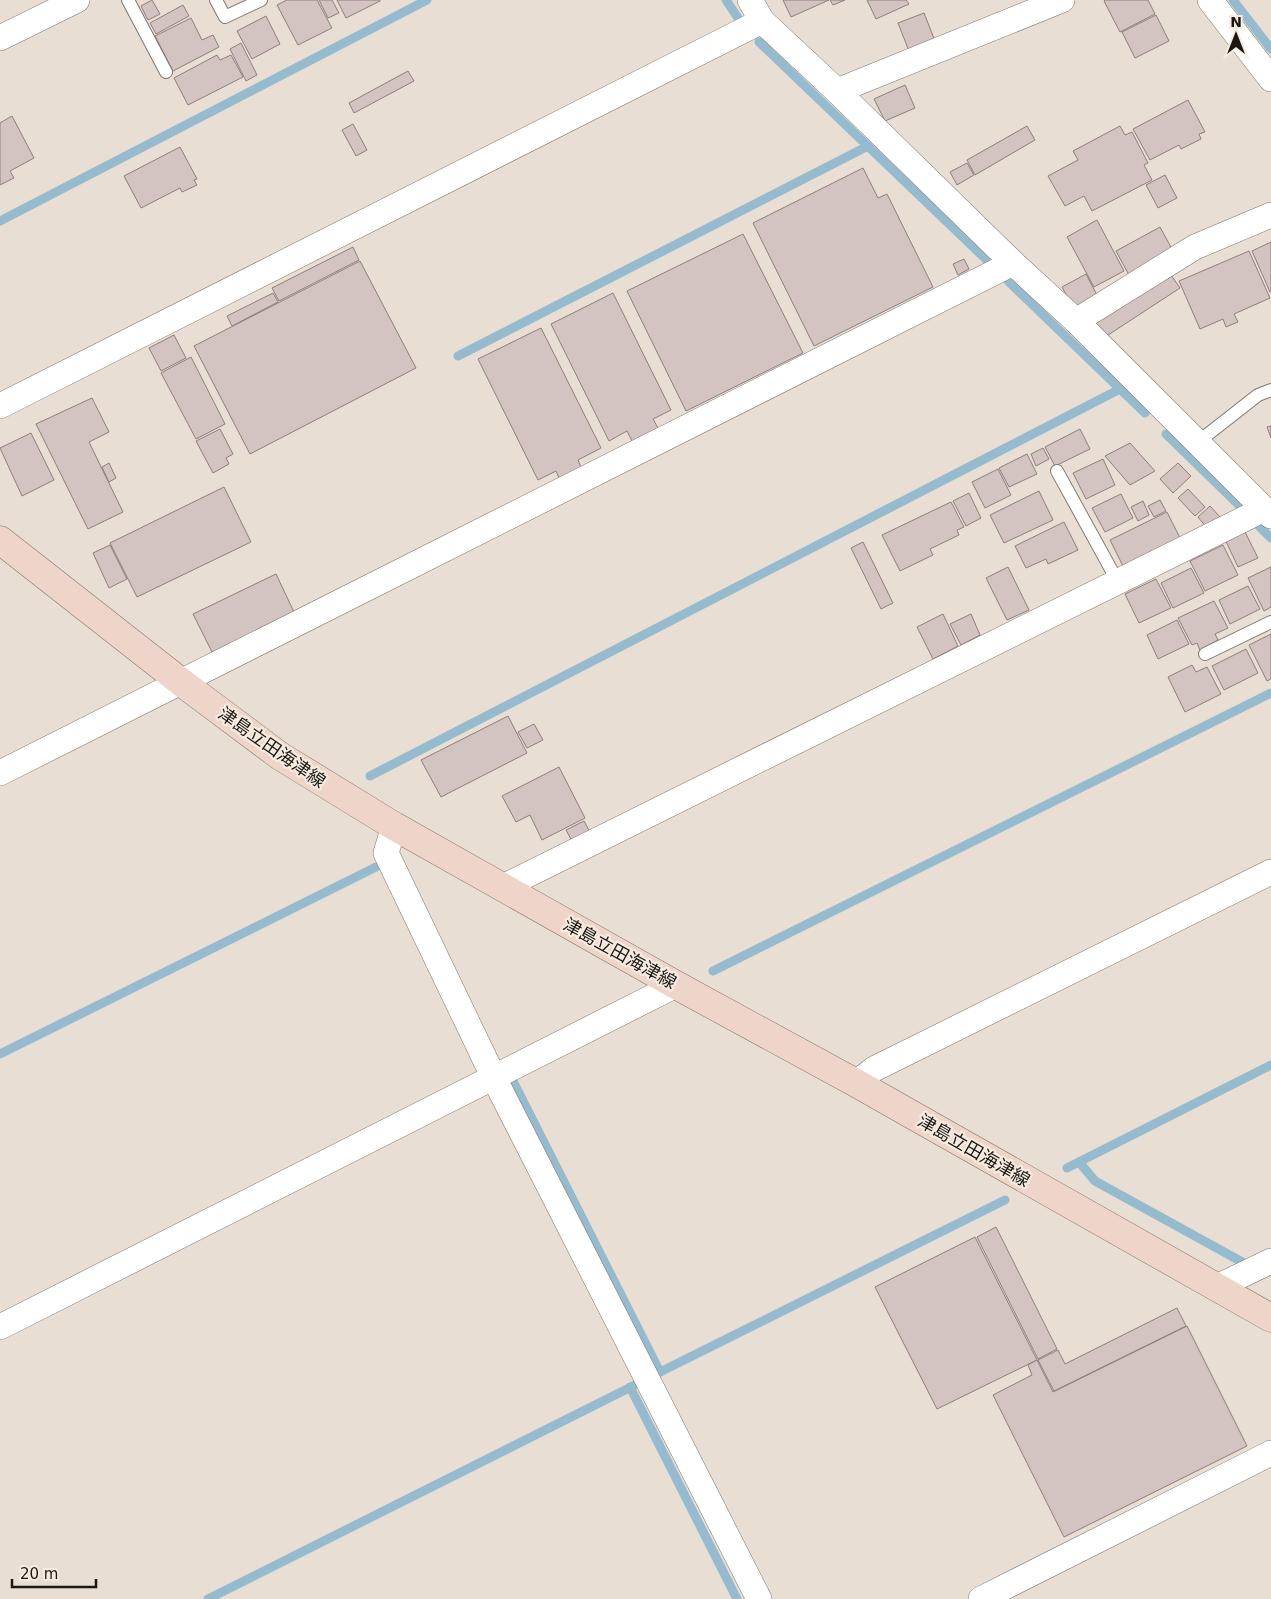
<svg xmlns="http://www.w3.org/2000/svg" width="1271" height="1599" viewBox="0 0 1271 1599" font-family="'DejaVu Sans','Noto Sans JP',sans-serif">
<rect width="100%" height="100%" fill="#e8ded3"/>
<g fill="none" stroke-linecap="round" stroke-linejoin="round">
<g stroke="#96bace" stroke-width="9">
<path d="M726,0L738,18"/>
<path d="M1233,0L1271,49"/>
<path d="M759,42L992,265"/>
<path d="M0,221L427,0"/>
<path d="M1008,281L1145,413"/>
<path d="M458,356L868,146"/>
<path d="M1166,434L1244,510"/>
<path d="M1255,522L1271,538"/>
<path d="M370,776L1120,389"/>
<path d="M713,971L1271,693"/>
<path d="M0,1054L376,867"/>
<path d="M512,1079L660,1372"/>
<path d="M1079,1162L1095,1181L1244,1263"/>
<path d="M1067,1168L1271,1065"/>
<path d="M654,1375L1005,1200"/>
<path d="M630,1387L737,1599"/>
<path d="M208,1599L637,1384"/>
</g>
</g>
<g fill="#d4c4c1" stroke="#8d7e7c">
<path d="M152,0L160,14L148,20L141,6Z"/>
<path d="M287,0H317L332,28L298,45L277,5Z"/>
<path d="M319,0H332L339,13L328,18Z"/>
<path d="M337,0H380V1L346,18Z"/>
<path d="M783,0H829L791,17Z"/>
<path d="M830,0H845L833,5Z"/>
<path d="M867,0H906L909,4L876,19Z"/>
<path d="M1105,0H1148L1155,14L1120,32L1104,1Z"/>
<path d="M183,5L189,16L156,34L150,23Z"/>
<path d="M924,13L935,41L909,51L898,23Z"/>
<path d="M1156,15L1169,41L1135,58L1122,32Z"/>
<path d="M266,16L280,44L252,59L237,31Z"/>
<path d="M191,18L202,40L213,35L219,47L173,71L155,36Z"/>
<path d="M241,43L257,75L246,81L230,49Z"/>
<path d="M217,55L220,60L231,55L243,77L188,105L174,78Z"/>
<path d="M408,71L414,81L354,113L349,103Z"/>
<path d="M905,85L915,108L885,121L874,99Z"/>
<path d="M1188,100L1205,132L1199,134L1201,139L1181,149L1179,145L1150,160L1133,129Z"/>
<path d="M12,116L34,158L10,171L14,178L0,185V123Z"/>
<path d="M353,124L367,150L356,156L342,130Z"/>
<path d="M1027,126L1035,140L975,175L967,160Z"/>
<path d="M1120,126L1125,135L1132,132L1148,163L1144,165L1152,180L1092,211L1084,196L1065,206L1048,176L1078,160L1073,151Z"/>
<path d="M180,147L197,179L194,180L197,185L182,192L180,188L141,208L124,176Z"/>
<path d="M967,163L974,175L957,185L950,172Z"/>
<path d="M863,168L878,198L887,194L933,287L814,346L753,223Z"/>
<path d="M1165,175L1177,198L1158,208L1146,185Z"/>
<path d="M1097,220L1124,271L1094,287L1067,237Z"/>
<path d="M1160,227L1173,251L1129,275L1116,251Z"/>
<path d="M743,234L803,353L686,411L627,291Z"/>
<path d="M1271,242V292H1270L1252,251Z"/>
<path d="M353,247L359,260L279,301L272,288Z"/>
<path d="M1249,251L1270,298L1234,314L1238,322L1226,327L1223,319L1200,329L1179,281Z"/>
<path d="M964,259L969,269L958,275L953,264Z"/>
<path d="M360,261L416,368L250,454L194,346Z"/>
<path d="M1086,274L1098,297L1074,310L1062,287Z"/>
<path d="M1171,275L1180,288L1105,337L1096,323Z"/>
<path d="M273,293L278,302L232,326L227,316Z"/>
<path d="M613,293L671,410L653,419L658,428L632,441L627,431L609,441L551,324Z"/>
<path d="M541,328L601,448L578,460L582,470L560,480L556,471L538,480L478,359Z"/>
<path d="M174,335L186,358L161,371L149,348Z"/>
<path d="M191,357L225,424L196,439L161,373Z"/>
<path d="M92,398L109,432L89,442L123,512L88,529L36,424Z"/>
<path d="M1271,426V438L1267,427Z"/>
<path d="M220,429L233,454L226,458L229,464L213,473L196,441Z"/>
<path d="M1080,429L1090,449L1055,466L1045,447Z"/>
<path d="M31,433L54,480L22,496L0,448Z"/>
<path d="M1130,443L1155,471L1130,485L1105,456Z"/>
<path d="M1043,448L1049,459L1036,466L1031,454Z"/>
<path d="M1027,454L1037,474L1009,487L999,468Z"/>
<path d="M1103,459L1115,485L1086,499L1073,473Z"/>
<path d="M109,463L116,478L109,482L102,467Z"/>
<path d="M1178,463L1191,476L1173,493L1160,479Z"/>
<path d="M998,469L1011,495L985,508L972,482Z"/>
<path d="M224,487L251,542L137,597L110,543Z"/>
<path d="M1188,489L1205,507L1195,516L1178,498Z"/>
<path d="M1039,491L1053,520L1004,543L990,515Z"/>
<path d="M969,493L981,518L966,526L953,501Z"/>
<path d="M1121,494L1133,518L1105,532L1092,508Z"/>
<path d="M1160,500L1166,511L1154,517L1148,506Z"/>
<path d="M1143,501L1149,515L1138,521L1131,507Z"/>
<path d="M951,502L964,527L957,530L959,535L930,549L933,555L900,571L882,535Z"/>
<path d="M1210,506L1220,517L1207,528L1198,517Z"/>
<path d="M1167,512L1181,540L1124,568L1110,540Z"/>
<path d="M1064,522L1078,550L1048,564L1046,559L1026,568L1015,546Z"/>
<path d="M1242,526L1258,558L1238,567L1223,535Z"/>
<path d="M863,542L893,603L881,609L851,548Z"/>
<path d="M110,545L127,579L109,588L93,553Z"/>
<path d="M1223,545L1238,575L1205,591L1190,561Z"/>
<path d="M1008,567L1029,610L1007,620L986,578Z"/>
<path d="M1271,567V607L1264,611L1248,578Z"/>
<path d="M1191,568L1204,593L1173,608L1161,583Z"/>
<path d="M276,574L294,612L212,652L193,614Z"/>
<path d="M1156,579L1171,608L1139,623L1125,594Z"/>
<path d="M1248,586L1260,609L1230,624L1219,600Z"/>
<path d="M1214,601L1228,628L1215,634L1218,640L1200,650L1197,643L1192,645L1178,618Z"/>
<path d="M943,614L958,646L933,659L917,627Z"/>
<path d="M971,614L980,635L961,645L950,624Z"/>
<path d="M1177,620L1189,644L1158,659L1147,635Z"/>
<path d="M1271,634V679L1267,681L1249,645Z"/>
<path d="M1246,649L1258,673L1224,690L1212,666Z"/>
<path d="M1192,665L1196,672L1207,667L1221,694L1185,712L1168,677Z"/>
<path d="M508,716L527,753L441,797L421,760Z"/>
<path d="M534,724L543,740L527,748L518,732Z"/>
<path d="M559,767L585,818L542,840L530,815L516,822L502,796Z"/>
<path d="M584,821L591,834L573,843L566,830Z"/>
<path d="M996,1227L1057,1349L1038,1359L977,1237Z"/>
<path d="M975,1237L1037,1360L937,1409L875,1287Z"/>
<path d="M1177,1308L1186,1326L1054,1391L1038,1360L1058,1350L1065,1364Z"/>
<path d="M1187,1326L1247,1446L1064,1537L993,1395L1032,1375L1028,1365L1037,1360L1053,1392Z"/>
</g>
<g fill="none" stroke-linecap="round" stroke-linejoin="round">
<defs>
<g id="lane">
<path d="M128,0L166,72"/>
<path d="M216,0L225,17L261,0"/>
<path d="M1198,442L1258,395L1271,390"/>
<path d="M1057,471L1118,582"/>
<path d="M1205,654L1271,622"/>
</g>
<g id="street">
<path d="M750,0L762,21L837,91L1013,263L1076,321L1271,516"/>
<path d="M1210,0L1271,79"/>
<path d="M0,38L77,0"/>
<path d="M837,91L1062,0"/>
<path d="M1076,321L1195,247L1271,215"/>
<path d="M0,406L762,21"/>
<path d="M0,773L1013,263"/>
<path d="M394,826L386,853L494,1078L759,1599"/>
<path d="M503,887L1264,509"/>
<path d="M856,1083L874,1069L1271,872"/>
<path d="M1217,1287L1271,1261"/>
<path d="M0,1327L676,985"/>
<path d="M981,1599L1271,1453"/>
</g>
<path id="secondary" d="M0,540L181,682L280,756L394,826L676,985L856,1083L1271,1318"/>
</defs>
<use href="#lane" stroke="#7f776d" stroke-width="14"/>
<use href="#street" stroke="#7f776d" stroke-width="26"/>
<use href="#secondary" stroke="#7f776d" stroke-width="29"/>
<use href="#lane" stroke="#fff" stroke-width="12"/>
<use href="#street" stroke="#fff" stroke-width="25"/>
<use href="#secondary" stroke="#efd5c9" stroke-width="28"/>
</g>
<g text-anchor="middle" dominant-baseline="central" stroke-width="4.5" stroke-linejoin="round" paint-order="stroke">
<g font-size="18" fill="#1b1814" stroke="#f5ebe0">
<text transform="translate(272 747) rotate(35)">津島立田海津線</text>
<text transform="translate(620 953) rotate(29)">津島立田海津線</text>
<text transform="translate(974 1150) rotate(30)">津島立田海津線</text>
</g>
</g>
<g transform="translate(1236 35)" stroke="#f5ebe0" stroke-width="4" paint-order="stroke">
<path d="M0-4L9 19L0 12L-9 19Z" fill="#1b1814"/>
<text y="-8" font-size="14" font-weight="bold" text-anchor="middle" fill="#1b1814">N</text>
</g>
<path d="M12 1579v8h84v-8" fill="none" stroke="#1b1814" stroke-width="2.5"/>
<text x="20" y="1579" font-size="15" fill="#1b1814" stroke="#f5ebe0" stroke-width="4" paint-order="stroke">20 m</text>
</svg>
